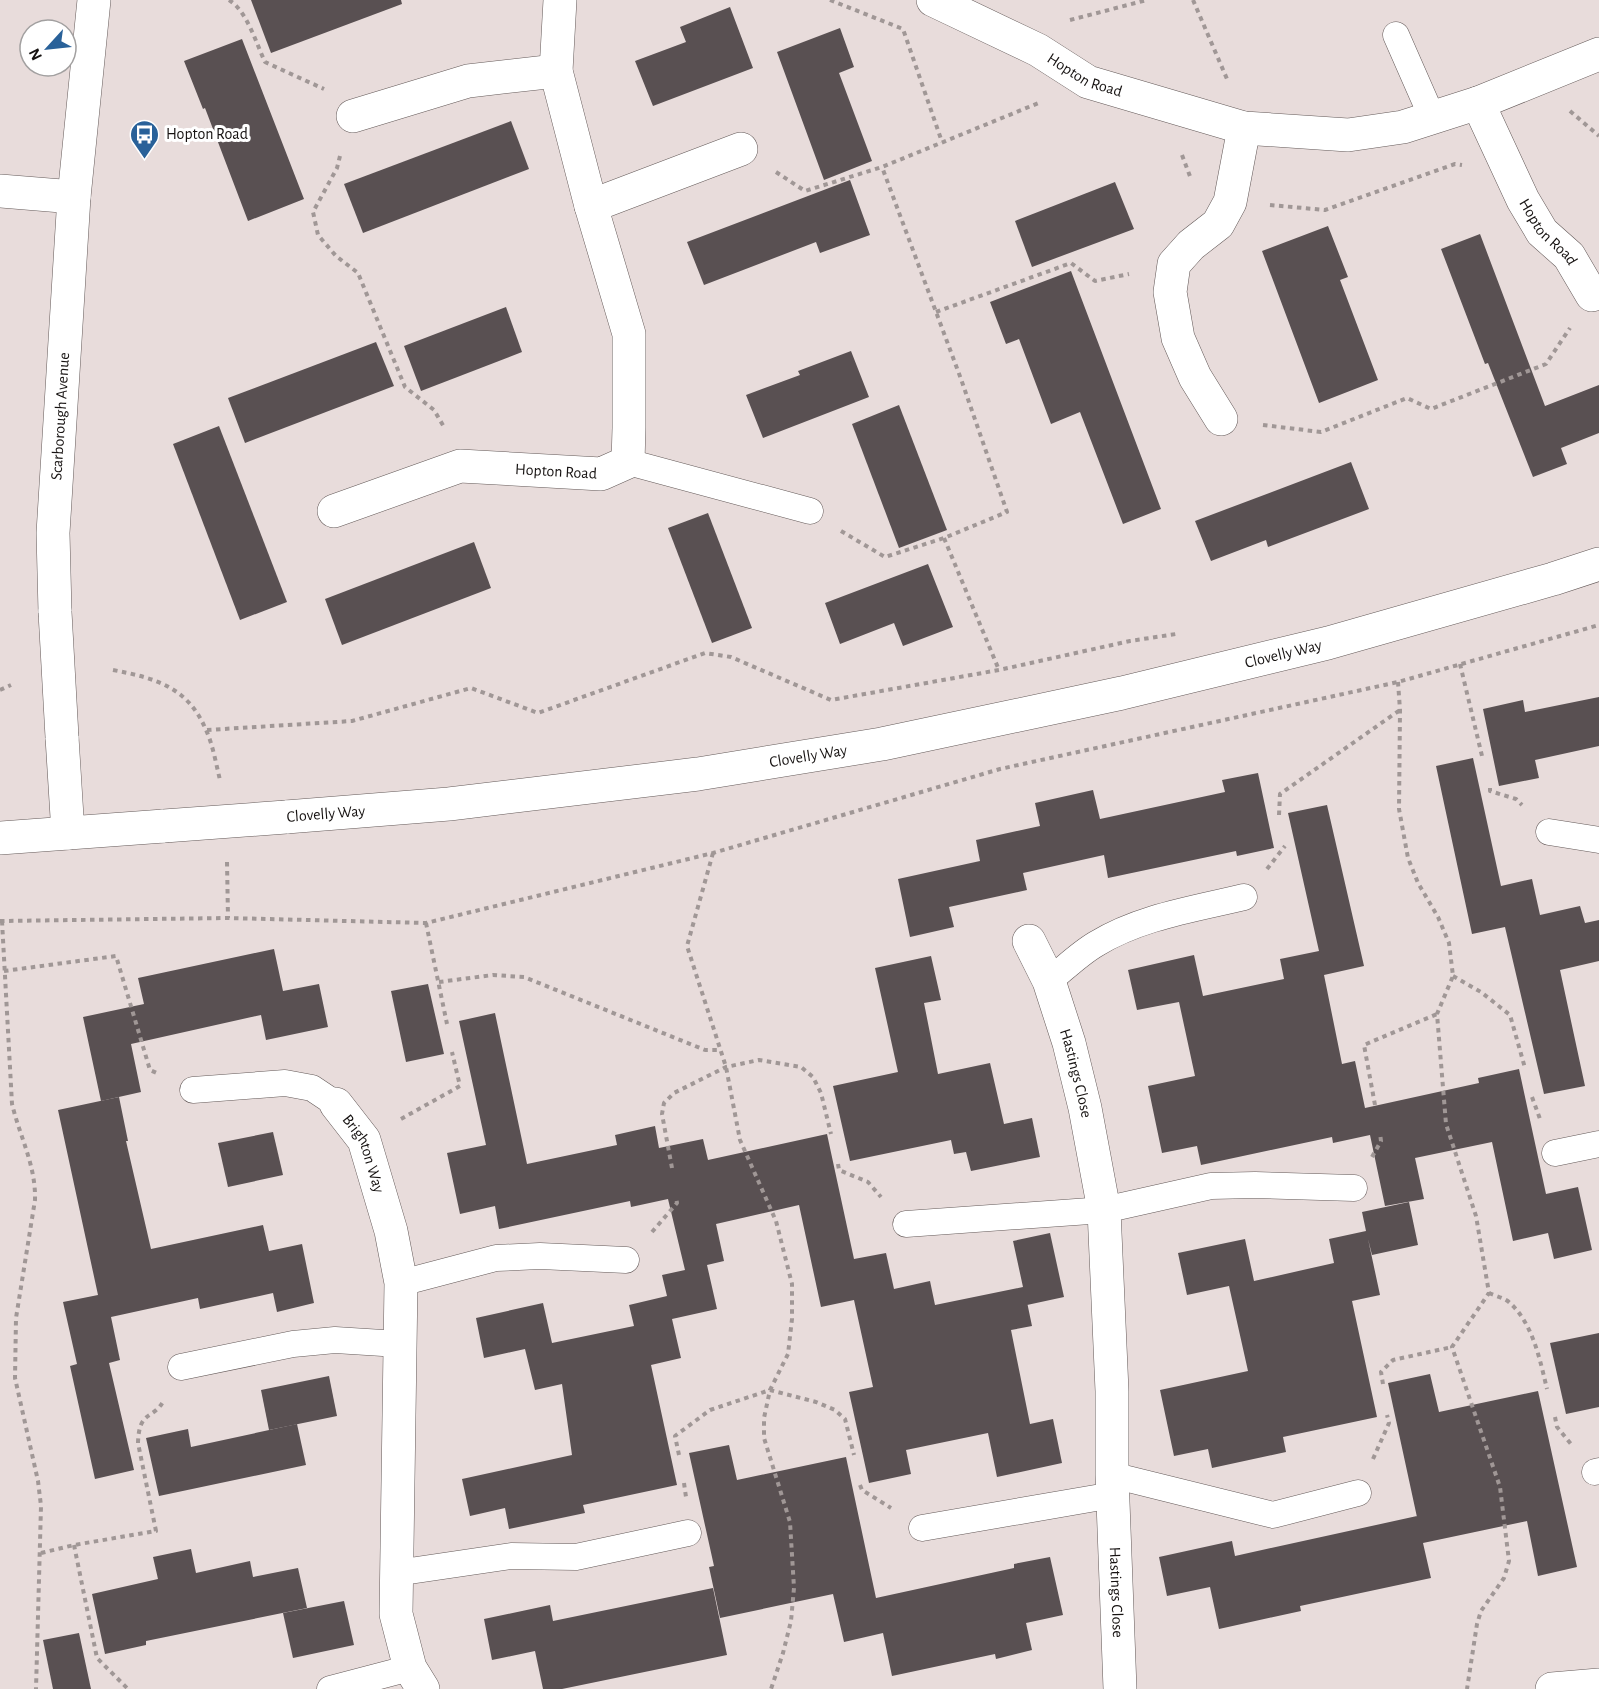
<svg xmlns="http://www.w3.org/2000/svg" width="1599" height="1689" viewBox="0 0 1599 1689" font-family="'Alegreya Sans',sans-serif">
<rect width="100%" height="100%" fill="#e8dcdb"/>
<g fill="#595052">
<path d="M251,0H401L402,4L271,53Z"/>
<path d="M730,7L753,68L653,106L635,61L686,42L680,27Z"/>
<path d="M840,28L854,67L839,73L872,161L824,180L777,52Z"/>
<path d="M242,39L304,199L248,221L205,108L203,109L184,61Z"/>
<path d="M511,121L529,169L363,233L344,184Z"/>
<path d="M850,180L870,235L820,253L816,242L704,285L687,242Z"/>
<path d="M1115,182L1134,229L1032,267L1015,221Z"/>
<path d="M1328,226L1348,277L1340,280L1378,380L1319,403L1262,251Z"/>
<path d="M1480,234L1545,406L1599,385V433L1561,448L1567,464L1533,477L1488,363L1485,364L1441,249Z"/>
<path d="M1071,271L1161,509L1123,524L1080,412L1051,424L1019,339L1006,344L990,302Z"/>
<path d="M506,307L522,352L421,391L404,346Z"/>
<path d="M376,342L394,386L245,443L228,398Z"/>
<path d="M851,351L869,397L763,438L746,395L800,375L798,371Z"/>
<path d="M899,405L947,530L899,548L852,424Z"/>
<path d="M219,426L287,602L240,620L173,444Z"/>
<path d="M1351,462L1369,509L1268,547L1266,540L1211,561L1195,521Z"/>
<path d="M708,513L752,628L712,643L668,528Z"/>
<path d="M474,542L491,588L342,645L325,599Z"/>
<path d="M928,564L953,627L903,646L894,623L840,644L825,603Z"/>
<path d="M1599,697V746L1535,760L1539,778L1499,786L1483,709L1523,700L1525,712Z"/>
<path d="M1473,758L1501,886L1532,879L1540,915L1580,906L1585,923L1599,920V961L1560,970L1585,1086L1544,1094L1505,927L1472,934L1436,766Z"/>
<path d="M1258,773L1274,848L1237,856L1236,851L1108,878L1104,855L1023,873L1027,890L949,907L954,927L910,937L898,879L980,861L976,840L1040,826L1035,803L1093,790L1100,819L1225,792L1222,780Z"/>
<path d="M1327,805L1364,966L1324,975L1342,1064L1355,1061L1365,1108L1479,1083L1478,1078L1519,1069L1546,1194L1578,1187L1592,1250L1554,1259L1548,1233L1513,1241L1492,1142L1415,1158L1424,1199L1385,1206L1370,1135L1333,1143L1332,1137L1201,1165L1197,1146L1162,1153L1148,1086L1195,1076L1179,1002L1137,1010L1128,970L1194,955L1203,996L1284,979L1280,959L1319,951L1288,813Z"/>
<path d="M274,949L283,991L319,984L328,1027L266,1040L261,1015L131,1044L141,1092L101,1101L83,1017L144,1004L138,978Z"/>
<path d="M931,956L941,1000L924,1003L938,1074L990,1063L1004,1124L1032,1118L1040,1157L971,1171L966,1152L954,1154L951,1140L850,1161L833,1086L898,1072L875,968Z"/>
<path d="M428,984L444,1054L406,1062L391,991Z"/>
<path d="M495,1013L527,1164L617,1145L615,1135L655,1126L659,1148L703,1139L708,1160L827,1134L854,1259L886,1253L894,1289L930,1281L935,1305L1023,1287L1013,1241L1050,1233L1064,1297L1027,1305V1302L1032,1326L1011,1330L1030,1424L1053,1419L1062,1463L997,1477L988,1433L906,1450L911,1474L869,1483L849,1392L873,1387L854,1300L821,1307L799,1205L716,1224L724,1261L707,1265L717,1309L672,1319L681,1358L651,1365L677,1485L583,1505L585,1513L509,1529L505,1508L470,1516L462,1479L572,1455L562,1384L535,1390L525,1349L484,1358L476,1318L543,1303L552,1343L634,1326L629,1305L667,1296L662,1275L685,1270L668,1199L631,1207L630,1201L499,1229L495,1206L460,1214L447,1153L486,1145L459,1021Z"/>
<path d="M119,1097L128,1141H126L151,1249L263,1225L269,1251L302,1244L314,1303L277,1312L273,1293L200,1309L198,1298L111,1317L120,1360L109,1363L134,1470L95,1479L70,1366L77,1364L63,1302L98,1295L58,1110Z"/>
<path d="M273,1132L283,1175L228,1187L218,1143Z"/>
<path d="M1409,1202L1418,1245L1372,1255L1368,1239L1380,1295L1352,1301L1377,1417L1283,1437L1286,1452L1212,1468L1208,1449L1174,1456L1160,1390L1248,1371L1229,1286L1187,1295L1178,1253L1245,1239L1254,1281L1334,1263L1329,1239L1366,1231L1362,1212Z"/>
<path d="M1599,1333V1407L1566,1414L1550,1343Z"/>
<path d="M1430,1374L1439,1412L1538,1391L1577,1567L1538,1576L1527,1521L1423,1543L1431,1578L1300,1606L1301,1611L1219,1629L1210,1587L1167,1596L1159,1557L1232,1541L1235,1556L1417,1516L1420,1531L1388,1383Z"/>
<path d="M329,1376L337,1416L269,1430L261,1390Z"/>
<path d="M297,1424L306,1465L159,1496L146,1438L188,1429L191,1447Z"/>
<path d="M729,1445L737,1480L846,1457L876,1598L1014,1568V1564L1050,1557L1063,1615L1026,1623L1032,1650L996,1659L995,1654L892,1676L883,1633L844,1642L833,1594L720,1618L709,1567L714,1566L689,1453Z"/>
<path d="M191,1549L196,1573L250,1561L253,1577L298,1568L307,1608L146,1641V1645L105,1654L92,1594L158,1579L153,1557Z"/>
<path d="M713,1588L727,1655L562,1689H543L535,1651L492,1660L484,1619L550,1605L553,1621Z"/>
<path d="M344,1601L354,1645L293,1658L283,1613Z"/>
<path d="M79,1633L91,1689H53L43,1640Z"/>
</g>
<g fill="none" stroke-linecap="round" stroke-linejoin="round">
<defs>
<g id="lane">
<path d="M1396,35L1432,117"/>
<path d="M628,462L810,511"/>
<path d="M1549,832L1599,840"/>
<path d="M1049,981C1064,969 1079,954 1096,944C1140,917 1194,909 1244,897"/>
<path d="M193,1090L285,1083L312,1088L336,1104"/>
<path d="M1555,1153L1599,1144"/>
<path d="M906,1224L1104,1210L1211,1186L1255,1185L1354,1188"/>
<path d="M401,1283L496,1258L540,1256L626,1260"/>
<path d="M181,1367L293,1344L335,1340L399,1344"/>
<path d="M1595,1472L1599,1471"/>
<path d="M1112,1475L1273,1515L1358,1493"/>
<path d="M922,1528L1113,1495"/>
<path d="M396,1573L511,1556L576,1557L688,1533"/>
<path d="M330,1689L410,1668"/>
</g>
<g id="street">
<path id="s1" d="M933,0L1038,50L1088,82L1244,128L1348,135L1403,127L1478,103L1599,54"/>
<path id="s2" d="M1478,103L1523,200L1542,232L1569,256L1592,295"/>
<path d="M353,116L468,81L556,71"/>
<path d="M0,191L74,197"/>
<path d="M591,206L741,149"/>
<path d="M1221,419L1195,377L1178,338L1170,292L1174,264L1191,245L1218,224L1230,202L1244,128"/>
<path id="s3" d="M334,511L460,466L601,474L628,462L629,428V334L591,206L556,71L560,0"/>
<path id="s4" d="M55,612L53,533L74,197L94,0"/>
<path d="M62,737L68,833"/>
<path id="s5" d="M1029,941L1049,981L1069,1043L1085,1108L1104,1210L1112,1391V1475L1120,1689"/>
<path id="s6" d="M336,1104L364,1140L391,1231L401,1283L396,1614L410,1668L423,1689"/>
<path d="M1552,1689L1599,1685"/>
</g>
<g id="secondary">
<path id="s7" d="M286,817L449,804L698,774L882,744L1122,693L1328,643L1553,579L1599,564"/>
<path d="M0,838L164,826"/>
</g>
</defs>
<use href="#lane" stroke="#645a59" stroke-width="27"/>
<use href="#street" stroke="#645a59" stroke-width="34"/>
<use href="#secondary" stroke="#645a59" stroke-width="34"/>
<g stroke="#a09796" stroke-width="4" stroke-dasharray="4.5 4.5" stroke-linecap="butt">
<path d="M229,0C247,11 256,43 265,62L324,89"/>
<path d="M830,0L903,29L942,142"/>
<path d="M1193,0L1227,79"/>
<path d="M1070,20L1147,0"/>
<path d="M1570,111L1599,136"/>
<path d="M1182,155L1191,179"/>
<path d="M340,156L337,168L313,212L318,235L336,256L358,273L405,387L434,410L444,427"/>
<path d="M776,172L805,191L882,167L1041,102"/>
<path d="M1270,205L1325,210L1455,164L1462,165"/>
<path d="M936,312L1071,263L1095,281L1129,274"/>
<path d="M1263,425L1321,432L1407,398L1431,409L1546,364L1570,328"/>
<path d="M841,531L885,557L944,538L1007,512L961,379L882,167"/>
<path d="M944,538L999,670"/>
<path d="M1460,664L1482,756"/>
<path d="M113,670C155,678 188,687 206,730C213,745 216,764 220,780"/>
<path d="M1398,682L1400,710L1399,809L1408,858L1418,883L1438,917L1449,943L1453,976L1437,1014L1446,1124L1476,1216L1489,1293L1452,1347L1500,1487L1509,1561L1504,1578L1481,1611L1477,1624L1467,1689"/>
<path d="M0,690L11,685"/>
<path d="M207,730L352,721L471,688L538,713L705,653L731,657L831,700L999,670L1130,641L1176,634"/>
<path d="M1490,788V791L1516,799L1522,805"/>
<path d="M1279,815L1280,794L1400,710"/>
<path d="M713,853L687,946L726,1067L740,1140L776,1221L792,1284V1319L788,1354L770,1390L764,1418V1438L790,1522L794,1588L791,1621L783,1653L771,1689"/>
<path d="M227,862L228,918"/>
<path d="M1267,869L1285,846"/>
<path d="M0,921L228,918L426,923L713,853L1000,769L1398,682L1599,625"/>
<path d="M2,921L12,1104C20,1137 36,1166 35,1200L16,1318L15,1378L38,1481L41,1506L36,1689"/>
<path d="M426,923L447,1024"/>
<path d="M4,971L116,956L150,1070L159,1074"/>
<path d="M1453,976L1481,992L1510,1015L1525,1068"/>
<path d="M439,982L493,975L524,977L705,1050H720"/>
<path d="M1532,1097L1540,1119"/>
<path d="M1375,1105L1364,1045L1437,1014"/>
<path d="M401,1119L460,1086L452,1052"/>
<path d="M1372,1157L1381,1141L1380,1133"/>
<path d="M838,1164L839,1170L868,1182L881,1197"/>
<path d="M672,1168L662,1114L664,1103L674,1093L726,1067L759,1060L801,1067L813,1077L821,1093L831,1134"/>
<path d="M652,1232L677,1203L676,1197"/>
<path d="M1489,1293C1495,1296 1505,1298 1510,1303C1533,1324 1540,1360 1547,1389"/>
<path d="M1383,1384L1381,1372L1393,1360L1452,1347"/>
<path d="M1555,1417L1557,1427L1571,1444"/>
<path d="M679,1455L675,1436L710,1410L770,1390L816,1402L835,1410L845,1419L854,1455"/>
<path d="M1373,1459L1389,1423L1387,1415"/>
<path d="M684,1483L686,1497"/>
<path d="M860,1485L862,1490L891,1508"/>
<path d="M74,1545L97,1658L128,1689"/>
<path d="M41,1553L74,1545L156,1531L138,1443C139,1409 153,1421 164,1400"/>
</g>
<use href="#lane" stroke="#fff" stroke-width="26"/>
<use href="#street" stroke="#fff" stroke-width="33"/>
<use href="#secondary" stroke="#fff" stroke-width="33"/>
<defs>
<path id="street-bridge" d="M55,612L62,737"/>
<path id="secondary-bridge" d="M164,826L286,817"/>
</defs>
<use href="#street-bridge" stroke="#645a59" stroke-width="34" stroke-linecap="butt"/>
<use href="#secondary-bridge" stroke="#645a59" stroke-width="34" stroke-linecap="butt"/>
<use href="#street-bridge" stroke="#fff" stroke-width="33"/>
<use href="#secondary-bridge" stroke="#fff" stroke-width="33"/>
</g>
<defs>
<symbol id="bus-pin" viewBox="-11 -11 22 30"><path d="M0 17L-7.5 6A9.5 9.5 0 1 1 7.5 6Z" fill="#296199" stroke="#fff"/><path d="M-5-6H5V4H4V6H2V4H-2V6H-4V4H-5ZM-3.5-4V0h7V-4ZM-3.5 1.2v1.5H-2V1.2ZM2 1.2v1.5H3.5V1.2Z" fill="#fff"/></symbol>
</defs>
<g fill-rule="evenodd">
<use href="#bus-pin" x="128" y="118" width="33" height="45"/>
</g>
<g text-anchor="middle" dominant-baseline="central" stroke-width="6" stroke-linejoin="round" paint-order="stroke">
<g font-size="16" fill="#161211" stroke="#fff">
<text stroke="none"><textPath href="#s1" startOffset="170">Hopton Road</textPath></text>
<text stroke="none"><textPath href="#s2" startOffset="148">Hopton Road</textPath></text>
<text stroke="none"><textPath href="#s4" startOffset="196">Scarborough Avenue</textPath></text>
<text stroke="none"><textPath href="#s3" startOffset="230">Hopton Road</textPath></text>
<text stroke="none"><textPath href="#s7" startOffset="1012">Clovelly Way</textPath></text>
<text stroke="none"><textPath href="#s7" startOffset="526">Clovelly Way</textPath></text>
<text stroke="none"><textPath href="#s7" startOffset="40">Clovelly Way</textPath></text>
<text stroke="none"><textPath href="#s5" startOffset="141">Hastings Close</textPath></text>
<text stroke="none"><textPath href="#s6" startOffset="58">Brighton Way</textPath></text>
<text stroke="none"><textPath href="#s5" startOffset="663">Hastings Close</textPath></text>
</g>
<g font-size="16" fill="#161211" stroke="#fff" text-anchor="start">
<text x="166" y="134">Hopton Road</text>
</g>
</g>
<g transform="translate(48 48) rotate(243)"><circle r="28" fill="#ffffff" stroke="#a2a0a0" stroke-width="1.5"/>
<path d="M0-4.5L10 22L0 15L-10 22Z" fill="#296199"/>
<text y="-9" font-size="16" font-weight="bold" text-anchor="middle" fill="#161211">N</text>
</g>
</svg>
